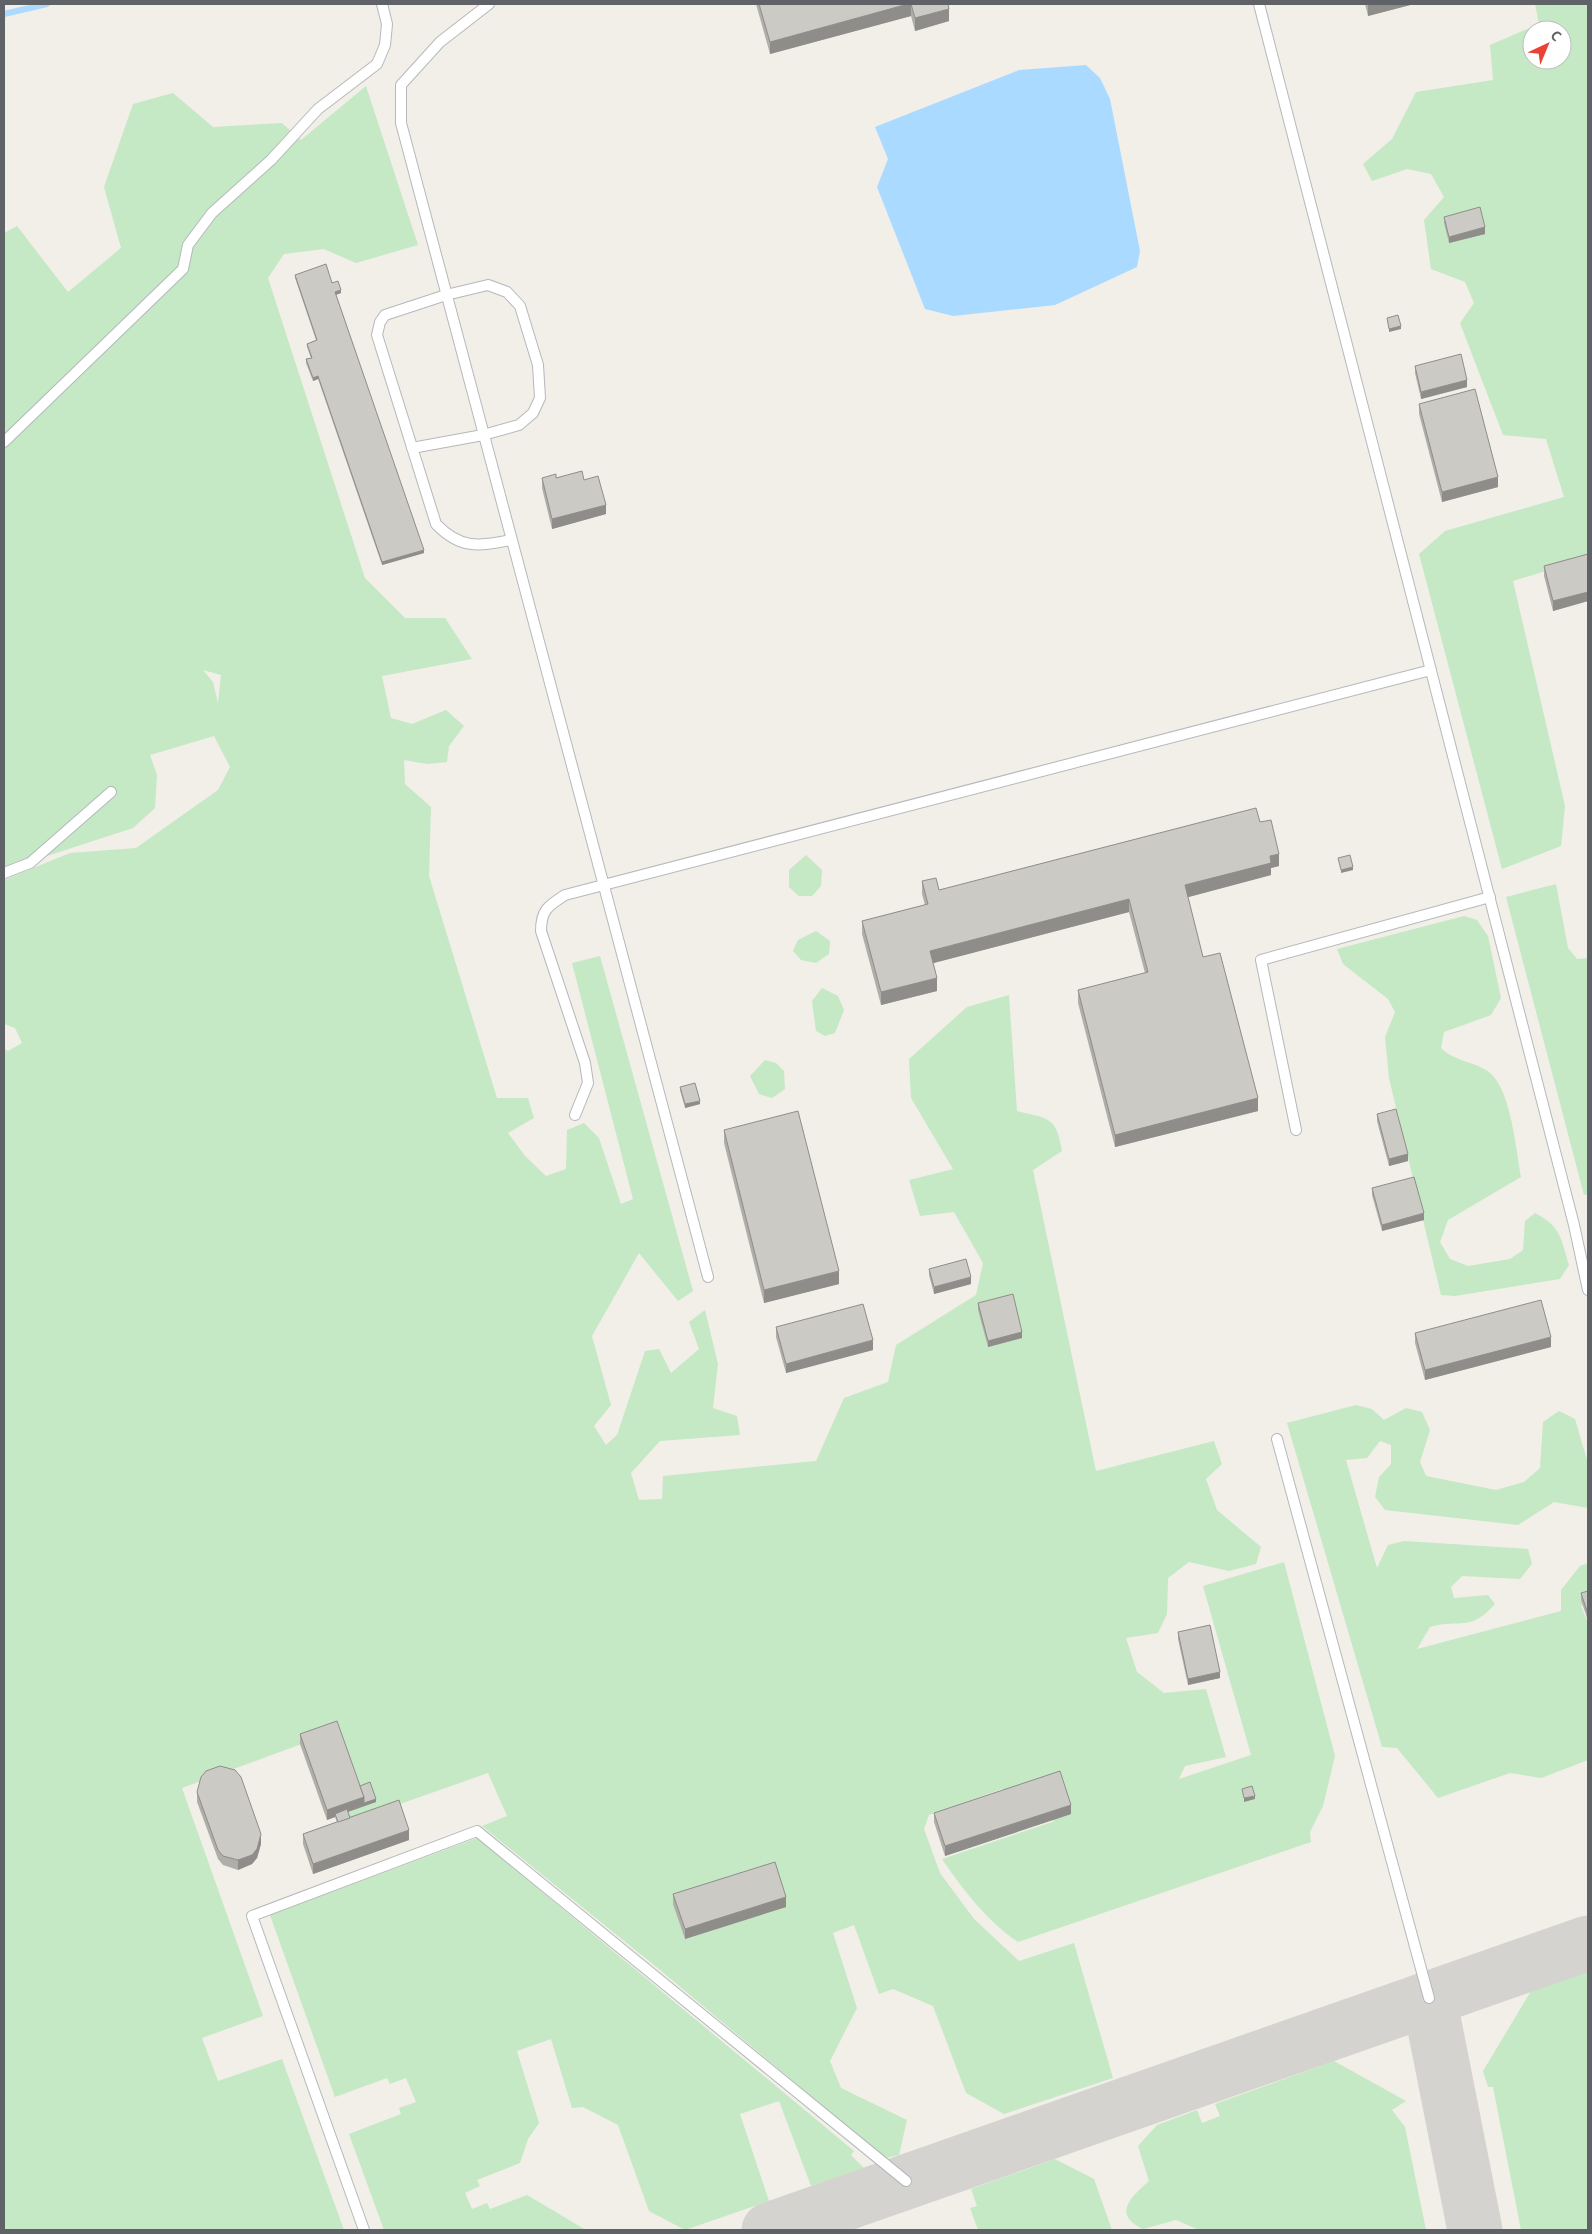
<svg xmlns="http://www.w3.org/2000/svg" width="1592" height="2234" viewBox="0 0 1592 2234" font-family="'PT Sans',sans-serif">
<rect width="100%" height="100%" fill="#f1efe8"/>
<g fill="#c5e8c5" fill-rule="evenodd">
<path d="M1535,4H1588V558L1513,581L1565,806L1561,846L1502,869L1419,554L1445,531L1564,497L1546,439L1503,435L1460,323L1474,303L1465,282L1431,269L1424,220L1444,197L1431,174L1407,169L1372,181L1363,164L1392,139L1416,92L1493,80L1490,45L1539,24ZM1532,30H1562V60H1532Z"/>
<path d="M366,86L418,245L356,263L324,249L284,254L268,278L365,578L405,618H445L472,659L382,676L391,718L412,724L446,710L464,726L449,746L447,762L427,764L404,760L405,784L431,807L429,876L497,1098H528L534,1118L508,1133L525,1156L546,1176L566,1169L567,1130L584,1123L599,1138L621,1204L633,1199L572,963L600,956L693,1291L678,1301L639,1253L592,1336L611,1405L594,1426L606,1445L617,1435L645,1351L659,1349L671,1373L699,1349L689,1322L705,1310L718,1364L713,1408L737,1416L740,1435L660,1441L631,1473L639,1500L662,1499L663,1476L816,1461L844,1398L888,1382L896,1345L976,1295L983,1263L954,1212L920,1216L909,1180L953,1169L911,1098L909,1059L967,1007L1009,995L1017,1111C1049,1119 1056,1116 1062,1151L1033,1170L1096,1471L1214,1441L1222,1464L1206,1479L1217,1510L1261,1547L1256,1564L1229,1571L1189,1562L1168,1578L1167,1614L1158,1633L1126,1638L1137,1672L1164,1693L1206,1689L1226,1757L1185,1766L1179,1779L1251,1755L1203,1586L1284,1562L1335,1756L1323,1806L1310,1832L1311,1842L1018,1942C987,1921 963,1890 942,1859L1055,1821L1034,1814L1002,1789L929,1815L924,1829L940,1873L974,1919L1019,1961L1074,1943L1113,2078L1004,2114L966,2093L933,2006L893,1989L879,1994L854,1925L833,1933L857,2008L830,2061L841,2088L907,2120L899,2155L885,2158L660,1970L482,1826L507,1816L488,1773L397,1805L352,1827L347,1812L376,1802L358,1789L337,1731L182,1788L263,2016L202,2038L218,2081L282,2059L344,2230H4V1049L8,1051L22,1043L15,1028L4,1024V880L70,853L136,848L218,790L230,767L214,736L150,755L157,775L155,808L133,828L4,870V233L17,226L68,292L121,248L104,187L133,104L173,93L213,127L282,123L301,140ZM203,670L221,675L218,703L213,682ZM674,1904L786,1906L685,1939Z"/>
<path d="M806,855L822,870L821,886L812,896H799L789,887V870Z"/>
<path d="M1556,884L1568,948L1577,959L1588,958V1194L1584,1195L1506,897Z"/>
<path d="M1464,916L1477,920L1488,936L1501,998L1491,1015L1444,1032L1441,1048C1455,1062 1474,1061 1489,1072C1511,1089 1516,1150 1521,1177L1448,1220L1440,1242L1450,1259L1468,1266L1510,1259L1523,1250L1525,1221L1535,1213C1561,1226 1561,1239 1569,1265L1560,1279L1455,1296L1441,1295L1389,1078L1385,1037L1395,1012L1388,999L1343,964L1337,949Z"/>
<path d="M816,931L830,941L829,954L816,963L801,960L793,951L798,940Z"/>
<path d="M822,988L838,996L844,1010L835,1033L825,1036L816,1031L812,1001Z"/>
<path d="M765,1060L776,1063L784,1071L785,1089L772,1098L759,1094L750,1076Z"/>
<path d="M1356,1405L1372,1409L1384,1420L1406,1408L1422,1412L1430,1430L1420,1462L1426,1476L1496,1490L1524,1482L1540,1468L1543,1422L1559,1411L1575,1419L1588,1463V1508L1554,1502L1518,1525L1385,1510L1375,1497L1379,1477L1391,1464V1445L1380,1441L1367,1458L1346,1460L1377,1568L1388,1545L1404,1541L1528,1549L1532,1564L1520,1579L1462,1576L1451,1587L1454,1598L1488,1595L1495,1604C1469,1633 1462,1618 1430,1627L1417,1649L1561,1611V1590L1580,1566L1588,1563V1603L1581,1606L1588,1623V1760L1541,1778L1510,1773L1438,1798L1397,1748L1382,1747L1287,1423Z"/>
<path d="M477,1838L854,2151L851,2155L864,2168L811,2186L779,2101L740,2114L769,2201L685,2230L649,2211L618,2125L583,2107L572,2108L551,2039L517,2051L539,2123L528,2139L520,2163L477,2180L480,2186L465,2193L472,2209L487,2203L490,2209L527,2195L586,2230H384L349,2134L401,2114L399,2108L416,2102L406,2078L390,2084L387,2078L335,2097L270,1915Z"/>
<path d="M1588,1971V2230H1521L1493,2087H1488L1483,2071L1531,1991Z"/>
<path d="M1334,2061L1406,2101L1392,2110L1405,2127L1426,2230H1199L1176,2220L1143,2229C1111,2214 1132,2196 1149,2181L1138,2146L1157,2125L1197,2110L1202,2123L1220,2116L1215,2104Z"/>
<path d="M1055,2159L1094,2179L1112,2230H978L970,2208L977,2206L971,2189Z"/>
</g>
<path fill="#aadaff" d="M1086,65L1100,78L1110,99L1140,251L1137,267L1055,305L953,316L925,309L877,187L888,159L875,127L1019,70Z"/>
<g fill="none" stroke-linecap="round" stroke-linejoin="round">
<path stroke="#aadaff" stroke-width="6" d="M4,14L47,4"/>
<g stroke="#d4d3d0" stroke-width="55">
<path d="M1429,1998L1475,2230"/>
<path d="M769,2230L1588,1943"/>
</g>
<defs>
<g id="service">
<path d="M489,4L440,42L401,85V123L708,1277"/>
<path d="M1259,4L1574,1225L1588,1290"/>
<path d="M4,442L183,269L188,245L212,213L271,160L318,109L377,64L385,45L387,24L382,4"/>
<path d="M412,448L483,435L519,425L533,413L540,398L538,365L520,306L507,292L488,285L446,295L385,315L380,322L377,335L436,524C461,550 479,546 511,540"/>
<path d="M4,873L30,863L111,792"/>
<path d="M575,1115L588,1083L585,1063L541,931C541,910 548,906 565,895L1431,670"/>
<path d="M1296,1130L1261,960L1490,897"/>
<path d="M1277,1439L1429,1998"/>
<path d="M364,2230L252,1916L477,1831L906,2181"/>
</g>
</defs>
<use href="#service" stroke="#b5b8bc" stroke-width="12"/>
<use href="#service" stroke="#fff" stroke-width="10"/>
</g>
<g fill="#afaea9">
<path d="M756,4H953L948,5L949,21L915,31L911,16L770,54Z"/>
<path d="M1365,4H1414L1368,16Z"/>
<path d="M1444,217L1485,234L1449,243L1444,223Z"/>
<path d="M295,275L332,283L341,293L336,295L424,553L382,565L318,379L313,381L306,363V359L311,358L307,347V344L316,340L295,278Z"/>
<path d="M1415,366L1467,387L1421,399L1415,373Z"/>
<path d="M1419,404L1498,487L1442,502L1419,414Z"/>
<path d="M542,478H556L606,514L552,529L542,488Z"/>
<path d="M1588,554V601L1553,611L1544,576V566Z"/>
<path d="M1260,822L1279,866L1271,868V875L1188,897L1203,957L1258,1111L1115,1147L1078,1003V990L1145,973L1129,912L933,963L937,991L881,1005L862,934V921L925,905L922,894V881L939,890Z"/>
<path d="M680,1087L700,1104L685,1108L680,1090Z"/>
<path d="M1377,1114L1408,1161L1389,1166L1377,1121Z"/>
<path d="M724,1130L839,1284L764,1303L724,1143Z"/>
<path d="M1372,1188L1424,1220L1382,1231L1372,1195Z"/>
<path d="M929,1269L971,1284L934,1294L929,1275Z"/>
<path d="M978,1303L1022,1338L988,1347L978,1310Z"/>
<path d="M776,1327L873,1350L786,1373L776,1337Z"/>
<path d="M1415,1333L1551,1347L1425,1380L1415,1343Z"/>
<path d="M1588,1591V1621L1581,1600V1593Z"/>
<path d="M1178,1632L1220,1678L1188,1685L1178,1639Z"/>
<path d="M300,1734L360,1786L376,1802L348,1812L350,1818L409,1840L313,1874L303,1844V1834L337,1822L335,1817L327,1820L300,1744Z"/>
<path d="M197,1792L261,1844L257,1858L252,1864L238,1870L223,1865L218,1859L197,1802Z"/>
<path d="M934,1813L1071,1814L945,1856L934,1822Z"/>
<path d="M673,1894L786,1907L685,1939L673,1904Z"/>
</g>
<g fill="#8f8d8a">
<path d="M908,4H911V16L770,54V42Z"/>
<path d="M1368,4H1414L1368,16Z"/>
<path d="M949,9V21L915,31V18Z"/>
<path d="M1485,227V234L1449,243V237Z"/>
<path d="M341,290V293L335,295V292Z"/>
<path d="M1401,326V329L1389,332V329Z"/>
<path d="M318,376V379L313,381V378Z"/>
<path d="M1467,380V387L1421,399V392Z"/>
<path d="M1498,477V487L1442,502V492Z"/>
<path d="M606,505V514L552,529V519Z"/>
<path d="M424,550V553L382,565V562Z"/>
<path d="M1588,592V601L1553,611V601Z"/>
<path d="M1279,854V866L1271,868V875L1185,898V885L1270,856Z"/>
<path d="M1353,867V870L1341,873V870Z"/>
<path d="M1129,899V912L930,964V951Z"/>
<path d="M937,978V991L881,1005V992Z"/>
<path d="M1258,1098V1111L1115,1147V1135Z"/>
<path d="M700,1101V1104L685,1108V1104Z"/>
<path d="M1408,1154V1161L1389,1166V1159Z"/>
<path d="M1424,1213V1220L1382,1231V1225Z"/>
<path d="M839,1271V1284L764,1303V1290Z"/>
<path d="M971,1277V1284L934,1294V1287Z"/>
<path d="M1022,1332V1338L988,1347V1341Z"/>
<path d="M1551,1337V1347L1425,1380V1370Z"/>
<path d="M873,1340V1350L786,1373V1364Z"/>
<path d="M1220,1672V1678L1188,1685V1679Z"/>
<path d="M1255,1796V1799L1244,1802V1798Z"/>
<path d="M364,1797L376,1799V1802L336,1816L335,1814V1817L327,1820V1810Z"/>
<path d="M1071,1805V1814L945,1856V1846Z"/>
<path d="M409,1830V1840L313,1874V1864Z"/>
<path d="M261,1834V1844L257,1858L252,1864L238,1870V1860Z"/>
<path d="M786,1897V1907L685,1939V1929Z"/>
</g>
<g fill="#cccac5" stroke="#8f8d8a">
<path d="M759,4H908L770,42Z"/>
<path d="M911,4H948L949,9L915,18Z"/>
<path d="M1480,207L1485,227L1449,237L1444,217Z"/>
<path d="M326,264L332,283L338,281L341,290L335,292L424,550L382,562L318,376L313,378L306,359L312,358L307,344L317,340L295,275Z"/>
<path d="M1398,315L1401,326L1389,329L1387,318Z"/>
<path d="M1461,354L1467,380L1421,392L1415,366Z"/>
<path d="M1475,389L1498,477L1442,492L1419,404Z"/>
<path d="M582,471L584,480L598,476L606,505L552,519L542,478L556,474V478Z"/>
<path d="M1588,554V592L1553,601L1544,566Z"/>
<path d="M1256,808L1260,822L1271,820L1279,854L1270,856L1271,863L1185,885L1203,957L1220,953L1258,1098L1115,1135L1078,990L1148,972L1129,899L930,951L937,978L881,992L862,921L928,904L922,881L936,878L939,890Z"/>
<path d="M1350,855L1353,867L1341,870L1338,858Z"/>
<path d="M695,1083L700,1101L685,1104L680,1087Z"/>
<path d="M1396,1109L1408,1154L1389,1159L1377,1114Z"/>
<path d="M798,1111L839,1271L764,1290L724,1130Z"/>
<path d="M1414,1177L1424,1213L1382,1225L1372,1188Z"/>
<path d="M966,1259L971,1277L934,1287L929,1269Z"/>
<path d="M1013,1294L1022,1332L988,1341L978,1303Z"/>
<path d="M1541,1300L1551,1337L1425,1370L1415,1333Z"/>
<path d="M863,1304L873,1340L786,1364L776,1327Z"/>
<path d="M1588,1591V1614L1581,1593Z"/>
<path d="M1210,1625L1220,1672L1188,1679L1178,1632Z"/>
<path d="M337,1721L364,1797L327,1810L300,1734Z"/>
<path d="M220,1766L235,1770L241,1777L261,1834L257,1849L252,1855L238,1860L223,1856L218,1850L197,1792L201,1777L206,1771Z"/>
<path d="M1060,1771L1071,1805L945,1846L934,1813Z"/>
<path d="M370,1782L376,1799L364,1803V1797L360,1786Z"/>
<path d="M1252,1786L1255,1796L1244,1798L1242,1789Z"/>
<path d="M399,1800L409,1830L313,1864L303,1834Z"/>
<path d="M347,1809L350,1818L338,1822L335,1814Z"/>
<path d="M775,1862L786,1897L685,1929L673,1894Z"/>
</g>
<rect width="1592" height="2234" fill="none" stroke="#5f6368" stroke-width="10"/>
<g transform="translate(1547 45) rotate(44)"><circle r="24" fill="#ffffff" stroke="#bfc1c3"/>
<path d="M0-4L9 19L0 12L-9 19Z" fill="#ea4335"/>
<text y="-8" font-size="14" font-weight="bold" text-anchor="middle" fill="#5f6368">С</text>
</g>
</svg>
